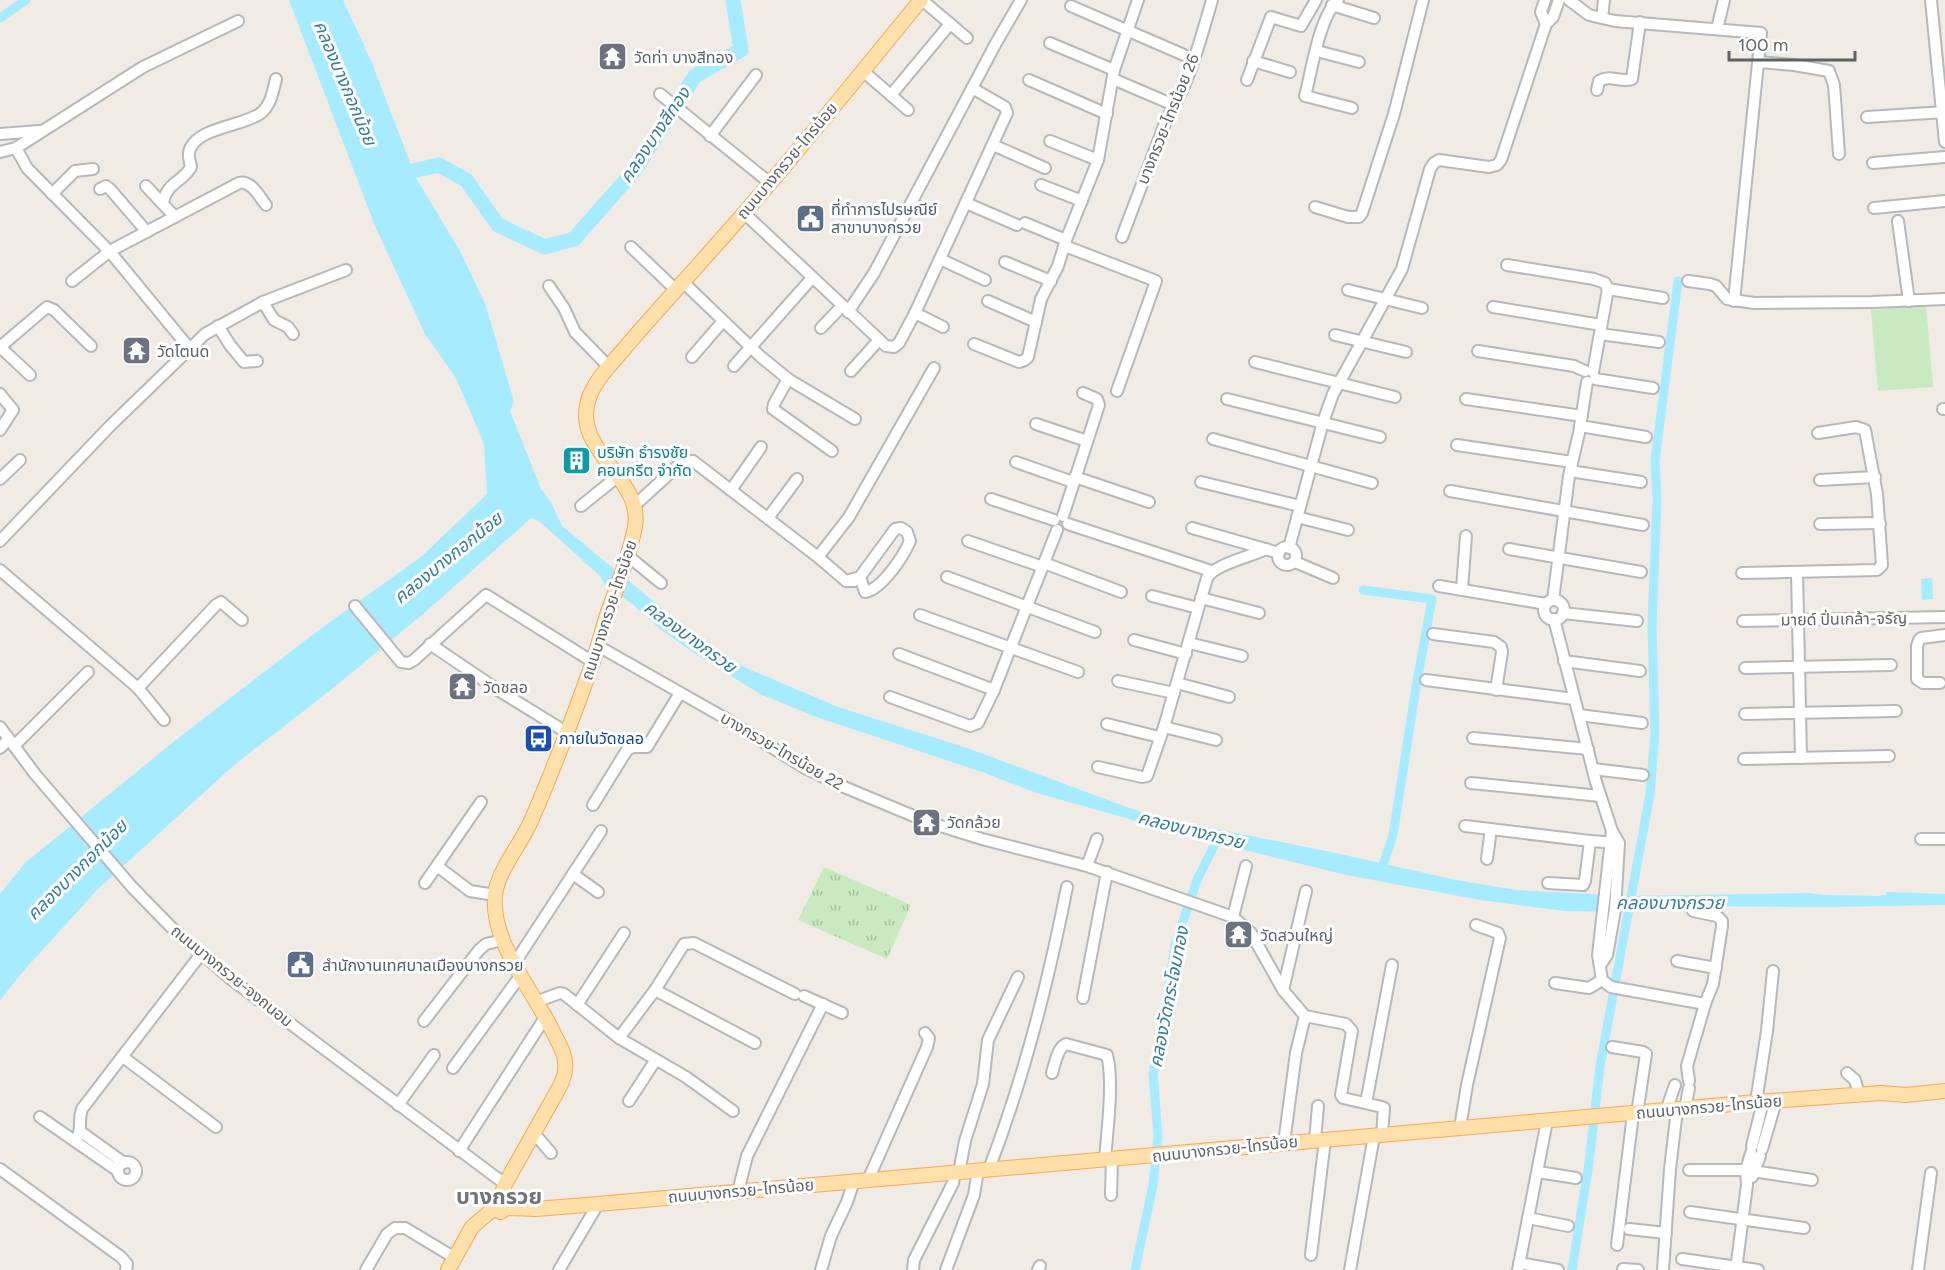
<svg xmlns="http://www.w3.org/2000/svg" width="1945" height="1270" viewBox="0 0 1945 1270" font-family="Figtree,'Noto Sans Thai',sans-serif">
<defs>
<pattern id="grass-tufts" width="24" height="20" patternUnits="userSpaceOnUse" patternTransform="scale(1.5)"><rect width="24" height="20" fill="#c9e9c0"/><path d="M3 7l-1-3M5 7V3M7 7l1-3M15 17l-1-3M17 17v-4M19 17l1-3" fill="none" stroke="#a6c0a0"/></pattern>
</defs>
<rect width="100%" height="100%" fill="#f0ebe5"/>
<path fill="url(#grass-tufts)" d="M824,867L911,905L887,959L798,920Z"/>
<path fill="#c9e9c0" d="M1926,305L1933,387L1878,391L1871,310Z"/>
<g fill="#a6ebff">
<path d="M289,0H343L372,63L416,178L460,251L486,306L514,402L510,411L541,489L551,502L562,526L705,644L746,668L838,707L967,748L1151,816L1331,852L1456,880L1516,890L1629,896L1810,893L1824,895L1879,896L1886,895L1887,892L1945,894V905L1830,907L1669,906L1627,912L1565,911L1481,900L1346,875L1200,839L1037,793L982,772L819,718L760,694L691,651L659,628L631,603L605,585L600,576L539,521L531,518L422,615L328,692L233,766L98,889L26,968L0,1000V894L25,863L177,739L315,633L422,556L487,494L484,444L456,378L425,334L375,226Z"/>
<path d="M1932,578L1933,599L1922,600L1921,579Z"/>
</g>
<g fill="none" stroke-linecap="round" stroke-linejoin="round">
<g stroke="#a6ebff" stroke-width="9">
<path d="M0,18L26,0"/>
<path d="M1363,590L1432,599L1416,687L1393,835L1380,874"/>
<path d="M1135,1270L1153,1185L1158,1136L1153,1073L1163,1026L1175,945L1197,880L1218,838"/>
<path d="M1572,1270L1589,1163L1600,1066L1650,794L1655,733L1652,626L1657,499L1655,461L1678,281"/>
</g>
<path stroke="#a6ebff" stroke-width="15" d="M394,175L439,165L466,180L498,225L545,247L574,239L634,171L695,76L741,50L733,0"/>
<defs>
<g id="minor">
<path d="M922,0L967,38"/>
<path d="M1338,0C1319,17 1312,70 1305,96L1352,108"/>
<path d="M1545,0L1541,12L1546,24"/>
<path d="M1569,0L1589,15L1615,21L1761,33L1734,301"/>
<path d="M1931,0L1945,142"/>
<path d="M1332,5L1374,18"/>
<path d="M1071,6L1184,55"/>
<path d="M1602,18L1604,0"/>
<path d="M1717,29L1724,0"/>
<path d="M1050,43L1114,70"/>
<path d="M1317,51L1359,62"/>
<path d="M1253,61L1290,72"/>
<path d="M1758,62L1794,65L1829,71L1834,85L1839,154"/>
<path d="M863,71L908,110"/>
<path d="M1113,79L1169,103"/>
<path d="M1029,80L1107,114"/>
<path d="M1247,80L1271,17L1301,26L1316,0"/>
<path d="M1597,90L1599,81C1611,74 1620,83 1632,79L1640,22"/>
<path d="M660,94L770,183"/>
<path d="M891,95L950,24"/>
<path d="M1867,117L1945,112"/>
<path d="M0,134L39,131"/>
<path d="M710,136L756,75"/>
<path d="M1050,141L1098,160"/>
<path d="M993,145L1045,168"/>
<path d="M16,148L27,168L111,253L190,349"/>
<path d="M0,152L16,148L143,67L238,21"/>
<path d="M1873,163L1945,157"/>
<path d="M1041,185L1082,201"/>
<path d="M146,186L175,217"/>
<path d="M100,189L106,186L110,189L147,232"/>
<path d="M52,194L75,171L93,169"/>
<path d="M163,202C168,181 182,183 191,167C190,161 187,155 190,149C199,127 244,126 261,113C271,105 273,91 276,79"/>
<path d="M966,203L1017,225"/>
<path d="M1315,207L1348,217H1359L1362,213L1394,114L1423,0"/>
<path d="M1874,208L1945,201"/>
<path d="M744,213L886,346L894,347L899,343L915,313L1007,113L1005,107L972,88"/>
<path d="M1898,221L1909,301"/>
<path d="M1025,223L1066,240"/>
<path d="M1122,237L1167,118C1189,85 1201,38 1212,0"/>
<path d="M1065,246L1156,281L1117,391"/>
<path d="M631,247L676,290"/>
<path d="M940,259L985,280"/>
<path d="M1005,262L1051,281"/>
<path d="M1507,265L1594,279L1605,283L1608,289L1593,372"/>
<path d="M72,281L110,251L239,183C251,180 259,196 266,205"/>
<path d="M1688,281L1710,284L1716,286L1727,299L1754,303L1872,302L1945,299"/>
<path d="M683,282L761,357L788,379L855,419"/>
<path d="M549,286L564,308L575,332L609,367"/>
<path d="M1608,289L1663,298"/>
<path d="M1348,290L1422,308"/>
<path d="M988,301L1036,322"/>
<path d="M263,302L274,320L288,327L293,334"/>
<path d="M1493,307L1601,325"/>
<path d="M848,312L874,273L996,43L1021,0"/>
<path d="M915,313L943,327"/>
<path d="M218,326L230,345L244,362L257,361"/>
<path d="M821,328L842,306"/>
<path d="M1600,334L1659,342"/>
<path d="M1335,335L1406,352"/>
<path d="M974,344L1019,362L1025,360L1028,357L1041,299L1058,266L1066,240L1098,160L1114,70L1138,0"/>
<path d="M0,347L47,307L54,310L91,346"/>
<path d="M0,347L30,375"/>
<path d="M1478,351L1574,366L1585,371"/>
<path d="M692,357L723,321"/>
<path d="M1255,362L1395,397"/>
<path d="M734,366L812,278"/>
<path d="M851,371L879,340"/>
<path d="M788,379L774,404L773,409L832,451"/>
<path d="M1595,379L1653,388"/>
<path d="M0,394L13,410L0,430"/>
<path d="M1227,399L1380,437"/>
<path d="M1466,399L1582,416"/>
<path d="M1943,409H1945"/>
<path d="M1036,424L1087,441"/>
<path d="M1580,426L1646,437"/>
<path d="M1213,439L1372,483"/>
<path d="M1457,445L1572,462"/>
<path d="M1016,462L1073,482"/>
<path d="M1570,471L1641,482"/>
<path d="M1075,477L1149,502"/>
<path d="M0,479L20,460"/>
<path d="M1820,480L1875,477"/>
<path d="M1201,482L1300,506"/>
<path d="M731,490L761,447"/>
<path d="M1450,491L1643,525"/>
<path d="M991,499L1054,520"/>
<path d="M581,506L617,477"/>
<path d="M634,506L682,462L693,461L818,557L846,581L860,577L865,592C882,589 903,557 910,541L907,532L901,528L895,529L860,577L854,581H846"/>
<path d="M1063,516L1099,405L1097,399L1083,393"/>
<path d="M1297,517L1348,530"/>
<path d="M768,518L797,479"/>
<path d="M1068,524L1211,571"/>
<path d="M1820,524L1880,523"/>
<path d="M1192,528L1279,553"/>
<path d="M0,541L111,425L205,334L263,302L346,270"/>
<path d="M968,541L1043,567"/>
<circle cx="1287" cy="556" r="9"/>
<path d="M1289,548L1323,422L1333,394L1402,269L1430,169L1434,163L1439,160L1489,167L1497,165L1501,160L1546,24L1553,17L1559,0"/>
<path d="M1509,549L1641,572"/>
<path d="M628,556L661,583"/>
<path d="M818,557L849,517L934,368"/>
<path d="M1295,562L1333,578"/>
<path d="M1044,563L1121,592"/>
<path d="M0,570L138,688L164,720"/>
<path d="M1797,572L1801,758"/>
<path d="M1742,573L1877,570L1882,565L1877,494L1865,430L1856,427L1818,433"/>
<path d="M947,577L1095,632"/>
<path d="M1439,586L1546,604"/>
<path d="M1462,589L1466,536"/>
<path d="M1152,596L1198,608"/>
<path d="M1201,598L1259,613"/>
<path d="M1553,600L1569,476L1579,433L1587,382"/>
<circle cx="1554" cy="610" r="10"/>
<path d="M355,606L401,662L409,663L414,660L486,595L593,662"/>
<path d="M1563,613L1637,621"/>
<path d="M920,615L1078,672"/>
<path d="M1554,619L1596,782L1612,831L1619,843L1615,910L1607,955L1601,964"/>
<path d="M1743,621L1945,617"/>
<path d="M1433,634L1494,642L1501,647L1502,652L1496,690"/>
<path d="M1134,640L1186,654"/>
<path d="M1189,643L1242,656"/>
<path d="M430,644L498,690L566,732"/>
<path d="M598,646L723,717L805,768L844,787L928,822L982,839L1087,866L1233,917L1251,933L1283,990L1305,1016L1346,1024L1352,1031L1341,1095L1343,1098L1382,1107L1384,1108L1382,1135"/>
<path d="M899,654L994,690"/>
<path d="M1564,661L1640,671"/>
<path d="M1745,668L1891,665"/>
<path d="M1426,680L1574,699"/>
<path d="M1118,681L1174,693"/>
<path d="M1177,683L1229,697"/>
<path d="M1940,683H1923L1917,679V646L1919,640L1921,638L1945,635"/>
<path d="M138,688L216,605L221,602L242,620"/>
<path d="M890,697L970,726L978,723L994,690L1057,530"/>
<path d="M1745,714L1896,711"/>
<path d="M1579,715L1642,723"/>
<path d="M1107,724L1159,737"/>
<path d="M0,727L35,774L132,887L171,927L232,980L505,1184"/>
<path d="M1164,727L1216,740"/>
<path d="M1473,738L1588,749"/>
<path d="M14,746L88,672"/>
<path d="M0,748L9,739"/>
<path d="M1744,759L1889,756"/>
<path d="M1098,767L1142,777L1147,776L1164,727L1207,578C1215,564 1250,557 1266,549"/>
<path d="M1593,769L1643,775"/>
<path d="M1471,783L1600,796"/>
<path d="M593,805L627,750L633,747H647L680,693"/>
<path d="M1465,826L1590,841L1617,843"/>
<path d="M1612,831L1598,955L1602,980L1611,987L1705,1004"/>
<path d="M1921,839H1945"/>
<path d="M1487,859L1491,829"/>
<path d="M437,866L470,891L495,895"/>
<path d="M1087,866L1097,839"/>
<path d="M573,874L598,892"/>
<path d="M425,883L481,802"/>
<path d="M1548,883L1583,885L1585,881L1590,841"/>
<path d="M1233,917L1246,866"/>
<path d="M1677,961L1716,968"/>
<path d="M514,964L601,831"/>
<path d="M1555,983L1589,988L1602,980"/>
<path d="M655,990L755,1043"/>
<path d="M1283,990L1306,891"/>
<path d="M804,996L842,1013"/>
<path d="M1083,998L1107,872"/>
<path d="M538,1001L560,993L564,994L619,1038L686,1077L733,1111"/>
<path d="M577,1005L624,933"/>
<path d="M424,1021L479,950L486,944L503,940"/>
<path d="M619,1038L655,990L684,944L694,943L795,994"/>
<path d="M1612,1047L1643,1052L1646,1054L1637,1114"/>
<path d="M123,1057L216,1127"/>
<path d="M453,1068L521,975"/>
<path d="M1052,1073C1055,1064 1057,1048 1066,1044L1107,1055C1114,1082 1107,1131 1105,1160"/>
<path d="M1847,1073L1855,1080L1859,1094"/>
<path d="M1689,1081L1687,1066L1705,1004L1713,984L1722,926V921L1717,916L1693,911"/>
<path d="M629,1101L655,1061"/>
<path d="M1756,1102L1767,1031L1773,971"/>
<path d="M1366,1103L1392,965"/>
<path d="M398,1105L434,1055"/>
<path d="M1685,1109L1689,1088"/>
<path d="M1666,1111L1675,1085"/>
<path d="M40,1117L118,1171"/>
<path d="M1460,1128L1467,1085L1500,938L1498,933L1476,925"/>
<path d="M81,1132L124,1163"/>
<path d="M534,1133L551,1153"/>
<path d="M1315,1140L1318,1106"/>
<path d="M75,1141C84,1127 77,1123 82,1109L201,954"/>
<path d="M1284,1143L1296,1053L1305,1016"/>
<path d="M1752,1146L1763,1102"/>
<path d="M1762,1149L1776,1101"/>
<path d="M459,1151L546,1016"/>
<circle cx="127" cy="1171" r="9"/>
<path d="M0,1169L121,1257L127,1264L126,1270"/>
<path d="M989,1169C1024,1078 1048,984 1067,887"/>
<path d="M1689,1170H1746L1812,1180"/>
<path d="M959,1172L965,1141L983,1084L988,1040L1018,977"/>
<path d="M1538,1172L1576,1178"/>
<path d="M1752,1177L1760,1156"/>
<path d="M868,1180L927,1047L929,1038L925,1033"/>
<path d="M738,1192L747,1156L823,1004"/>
<path d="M1111,1195L1112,1159"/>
<path d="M1690,1212L1804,1228"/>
<path d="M1528,1218L1568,1226"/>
<path d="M1629,1229L1666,1233"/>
<path d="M1617,1245L1633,1114"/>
<path d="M1311,1255L1325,1140"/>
<path d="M1682,1259L1758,1270"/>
<path d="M1519,1263L1558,1270"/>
<path d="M1623,1269L1638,1270"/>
<path d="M366,1270L387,1234L395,1228H405L455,1258"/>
<path d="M559,1270L598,1204"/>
<path d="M821,1270L831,1236L847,1202L854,1181"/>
<path d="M913,1270L914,1260L953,1183L955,1172"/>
<path d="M946,1270L974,1195L978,1170"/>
<path d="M1038,1270L1040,1266"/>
<path d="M1350,1270L1374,1136"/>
<path d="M1518,1270L1547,1121"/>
<path d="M1663,1270L1670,1169L1677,1110"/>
<path d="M1736,1270L1747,1185L1746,1170L1751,1153"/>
<path d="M1918,1270L1931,1173"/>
</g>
<g id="major">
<path d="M501,1196L505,1184L559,1088C562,1082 565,1076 565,1070C567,1057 560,1045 554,1034C535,992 486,938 496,889C502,865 521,844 531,821C552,773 571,723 589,673C597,653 601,632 608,612C618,584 629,557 635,527C644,476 568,450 590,395C597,378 612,363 624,349C651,317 680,286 708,254C782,172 851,85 921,0"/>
<path d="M493,1209L501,1212L506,1208L536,1209L598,1204L1756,1102L1881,1093L1906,1095L1945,1091"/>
<path d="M448,1270L472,1227L493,1209"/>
</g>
</defs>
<use href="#minor" stroke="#b5b9bc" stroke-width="14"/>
<use href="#major" stroke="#f9a855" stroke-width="16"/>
<use href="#minor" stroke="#fff" stroke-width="10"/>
<use href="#major" stroke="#ffe0ab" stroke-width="14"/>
</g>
<defs>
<symbol id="temple-square" viewBox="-11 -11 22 22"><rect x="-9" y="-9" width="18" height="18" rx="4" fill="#6b7280" stroke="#fff"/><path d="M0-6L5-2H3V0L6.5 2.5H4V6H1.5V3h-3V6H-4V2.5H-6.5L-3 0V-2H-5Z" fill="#fff"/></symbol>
<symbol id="civic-square" viewBox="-11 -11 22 22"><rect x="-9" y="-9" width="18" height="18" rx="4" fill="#5c6f8a" stroke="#fff"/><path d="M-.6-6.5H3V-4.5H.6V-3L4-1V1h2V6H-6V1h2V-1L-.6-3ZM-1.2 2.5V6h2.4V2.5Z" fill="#fff"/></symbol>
<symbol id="building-square" viewBox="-11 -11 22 22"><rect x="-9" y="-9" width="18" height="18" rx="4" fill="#0f9aa8" stroke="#fff"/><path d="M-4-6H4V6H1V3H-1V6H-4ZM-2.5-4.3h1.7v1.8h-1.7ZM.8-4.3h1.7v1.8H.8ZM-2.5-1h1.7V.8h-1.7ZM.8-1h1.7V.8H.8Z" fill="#fff"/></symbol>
<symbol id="bus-square" viewBox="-11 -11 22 22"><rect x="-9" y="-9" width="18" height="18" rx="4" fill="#1a4fb4" stroke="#fff"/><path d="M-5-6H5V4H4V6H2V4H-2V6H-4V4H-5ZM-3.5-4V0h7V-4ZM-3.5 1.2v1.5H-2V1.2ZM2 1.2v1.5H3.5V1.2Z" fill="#fff"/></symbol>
</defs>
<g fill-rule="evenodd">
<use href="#temple-square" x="596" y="40" width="33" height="33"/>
<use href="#civic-square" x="794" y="202" width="33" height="33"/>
<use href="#temple-square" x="120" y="334" width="33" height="33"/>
<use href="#building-square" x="560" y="444" width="33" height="33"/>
<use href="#temple-square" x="446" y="670" width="33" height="33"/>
<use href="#bus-square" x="522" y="722" width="33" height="33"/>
<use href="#temple-square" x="910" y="806" width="33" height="33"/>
<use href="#temple-square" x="1222" y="918" width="33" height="33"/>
<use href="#civic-square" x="284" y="948" width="33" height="33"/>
</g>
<g text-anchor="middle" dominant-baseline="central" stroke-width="6" stroke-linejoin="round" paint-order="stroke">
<g font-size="16" fill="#5b616d" stroke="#fff" text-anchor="start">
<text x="634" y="57">วัดท่า บางสีทอง</text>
<text x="157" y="351">วัดโตนด</text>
<text x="483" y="687">วัดชลอ</text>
<text x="947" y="822">วัดกล้วย</text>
<text x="1260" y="935">วัดสวนใหญ่</text>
</g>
<g font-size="16" fill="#5d6366" stroke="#fff">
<text transform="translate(1168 119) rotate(-68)">บางกรวย-ไทรน้อย 26</text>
<text transform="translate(787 161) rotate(-50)">ถนนบางกรวย-ไทรน้อย</text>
<text transform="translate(609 610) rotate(-72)">ถนนบางกรวย-ไทรน้อย</text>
<text transform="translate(1844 619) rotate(-1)">มายด์ ปิ่นเกล้า-จรัญ</text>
<text transform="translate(782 751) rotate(30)">บางกรวย-ไทรน้อย 22</text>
<text transform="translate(232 976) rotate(39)">ถนนบางกรวย-จงถนอม</text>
<text transform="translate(1709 1107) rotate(-5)">ถนนบางกรวย-ไทรน้อย</text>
<text transform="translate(1225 1149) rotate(-6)">ถนนบางกรวย-ไทรน้อย</text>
<text transform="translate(741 1191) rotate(-5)">ถนนบางกรวย-ไทรน้อย</text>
</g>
<g font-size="16" fill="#4e5e75" stroke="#fff" text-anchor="start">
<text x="831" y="209">ที่ทำการไปรษณีย์<tspan x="831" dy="18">สาขาบางกรวย</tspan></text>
<text x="322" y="965">สำนักงานเทศบาลเมืองบางกรวย</text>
</g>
<g font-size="16" fill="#0d838f" stroke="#fff" text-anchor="start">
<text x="597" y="452">บริษัท ธำรงชัย<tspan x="597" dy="18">คอนกรีต จำกัด</tspan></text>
</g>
<g font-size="16" fill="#164399" stroke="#fff" text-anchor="start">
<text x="559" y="738">ภายในวัดชลอ</text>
</g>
<g font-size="18" font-style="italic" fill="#357d9c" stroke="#fff">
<text transform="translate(345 83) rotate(67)">คลองบางกอกน้อย</text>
<text transform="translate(655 135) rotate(-56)">คลองบางสีทอง</text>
<text transform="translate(448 558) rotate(-39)">คลองบางกอกน้อย</text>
<text transform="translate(690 637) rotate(36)">คลองบางกรวย</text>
<text transform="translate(1191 830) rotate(14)">คลองบางกรวย</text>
<text transform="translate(77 870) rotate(-45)">คลองบางกอกน้อย</text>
<text x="1670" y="903">คลองบางกรวย</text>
<text transform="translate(1169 997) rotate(-79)">คลองวัดกระโจมทอง</text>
</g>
<g font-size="22" font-weight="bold" fill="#6e7578" stroke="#fff">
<text x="499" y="1196">บางกรวย</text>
</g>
</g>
<path d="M1729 51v9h126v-9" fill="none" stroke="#5d6366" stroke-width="3"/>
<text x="1738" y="51" font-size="18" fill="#5d6366" stroke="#ffffff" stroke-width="4.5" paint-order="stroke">100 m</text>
</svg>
